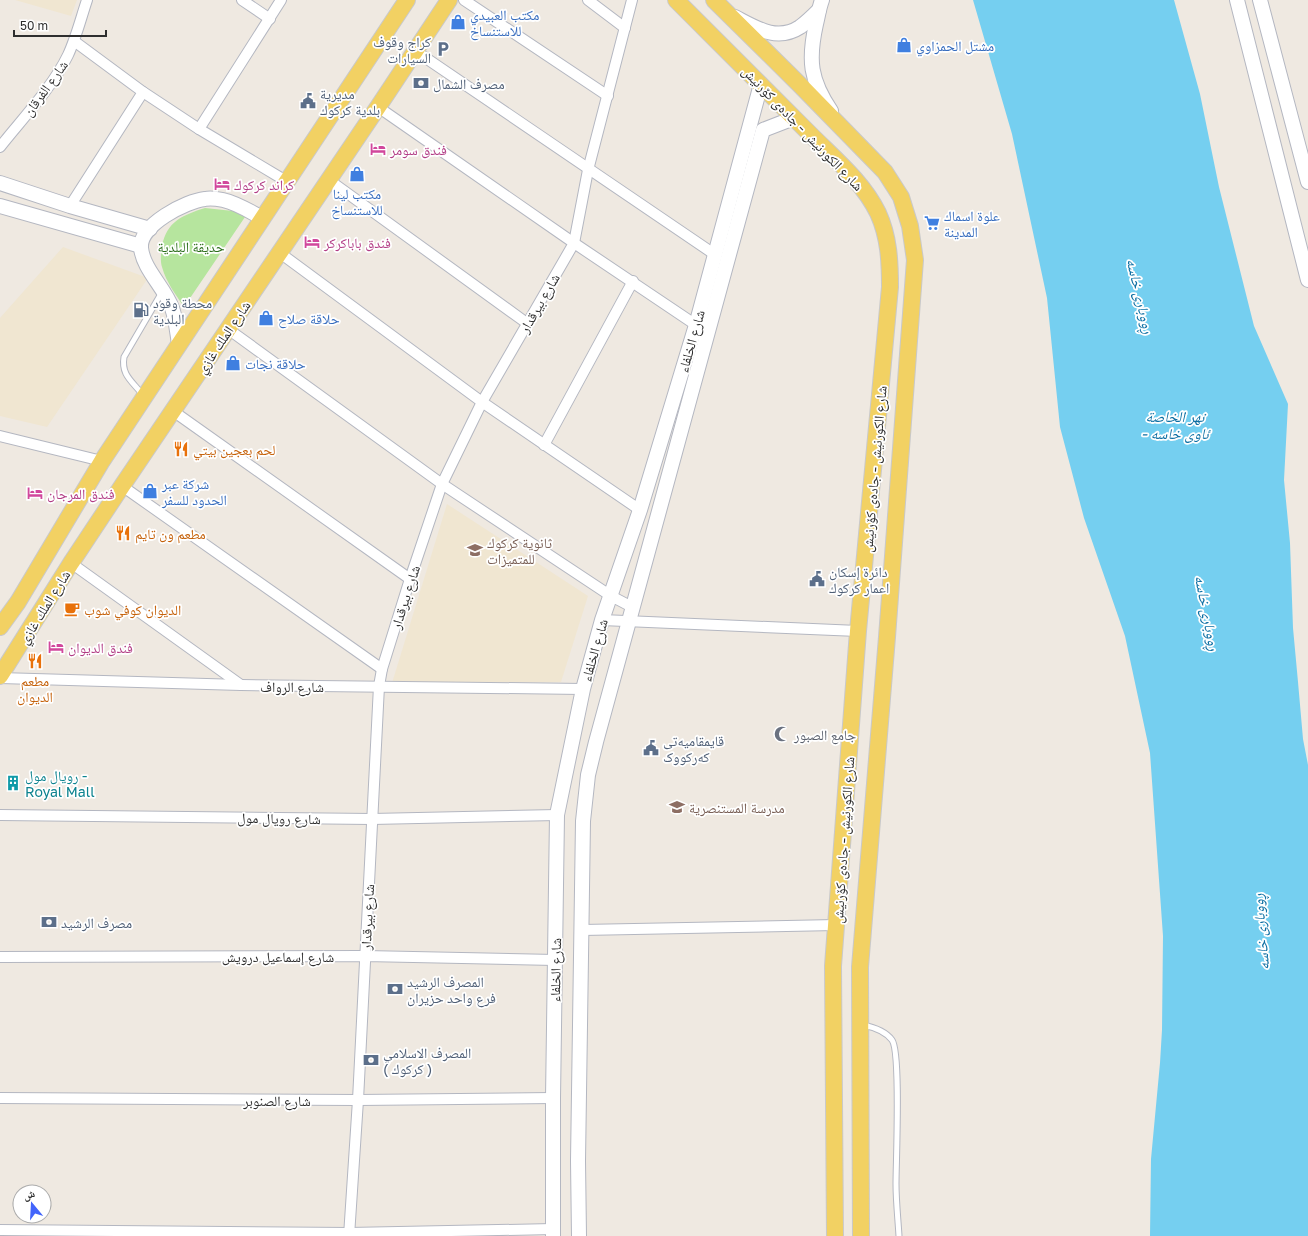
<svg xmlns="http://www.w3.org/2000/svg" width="1308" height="1236" viewBox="0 0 1308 1236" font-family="'Golos Text','Noto Naskh Arabic',sans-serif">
<rect width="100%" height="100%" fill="#efe9e1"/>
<g fill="#f0e6d1">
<path d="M15,0H77L71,16Z"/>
<path d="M63,247L148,278L47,427L0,416V318Z"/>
<path d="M447,504L588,596L561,682L392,683Z"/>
</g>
<path fill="#b6e59e" d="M205,208L233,211L245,217L184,307C176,295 166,282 162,267C160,261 161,252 162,246C167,221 183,215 205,208Z"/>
<path fill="#75cff0" d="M973,0H1174L1200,94L1219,187L1254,326L1288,404L1284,480L1290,543L1293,628L1298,682L1303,739L1308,765V1236H1150L1151,1159L1160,1063L1162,1030L1163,936L1150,753L1125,636L1084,518L1060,427L1047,298L1012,134Z"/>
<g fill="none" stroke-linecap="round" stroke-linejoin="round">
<defs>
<g id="lane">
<path d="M142,394C132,381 121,375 124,357L162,292"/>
<path d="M863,1025C873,1027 886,1032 892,1040C901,1052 896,1162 896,1184C896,1201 898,1219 899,1236"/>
</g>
<g id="street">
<path d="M242,0L270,19"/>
<path d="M464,0L608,96"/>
<path d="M588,0L625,28"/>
<path d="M414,50L714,254"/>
<path d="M143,92L199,129L286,181"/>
<path d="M378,107L574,243L696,325"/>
<path d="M199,129L281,0"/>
<path d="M0,147C22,119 52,88 68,55C76,38 81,18 87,0"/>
<path d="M329,180L528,324"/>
<path d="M70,206L143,92L74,41"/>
<path d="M280,253L482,402L640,510"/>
<path d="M228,329L442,484L611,596L632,607"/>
<path d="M173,411L410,579"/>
<path d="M0,436L102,461"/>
<path d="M544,445L633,281"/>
<path d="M122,486L382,669"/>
<path d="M71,563L241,685"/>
<path d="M602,620L858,631"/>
<path d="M0,678L241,685L583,689"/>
<path d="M0,815L372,819L557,815"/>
<path d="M582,930L836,925"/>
<path d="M0,957L365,956L555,960"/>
<path d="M0,1098L358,1100L553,1098"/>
<path d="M0,1230L349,1233L553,1229"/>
<path d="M349,1236L358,1100L379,686L382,669L410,579L442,484L482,402L574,243L588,170L632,0"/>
</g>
<g id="secondary">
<path d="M822,0C819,8 818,16 816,24C808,60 810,80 831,111"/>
<path d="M1237,0L1308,280"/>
<path d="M1260,0L1308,182"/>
<path d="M735,17C756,28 777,42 800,27C807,22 813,16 819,10"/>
<path d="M0,183L70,206L150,229"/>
<path d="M0,206L141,246"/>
<path d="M179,344C177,332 176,319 172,308C165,288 143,269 141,248C139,225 186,201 205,199C210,198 218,199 223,200C237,203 251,212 262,218"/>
<path d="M553,1236V1098L557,815L583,689L602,620L640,510L696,325L761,84"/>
<path d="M579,1236L578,1161L583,821L588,775L596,742L763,130L794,118"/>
</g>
<g id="primary">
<path d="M676,0C721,45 766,90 811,135C835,159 863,182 878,213C889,237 890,262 890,287L858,631L833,966L835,1236"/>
<path d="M714,0L800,85L885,172L901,197L910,226L915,260L887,637L860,967L861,1236"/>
<path d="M0,627L18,602L102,461L407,0"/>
<path d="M0,676L71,563L122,486L378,107L449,0"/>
</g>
</defs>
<use href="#lane" stroke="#b4b7c1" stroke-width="7"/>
<use href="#street" stroke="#b4b7c1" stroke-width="12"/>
<use href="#secondary" stroke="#b4b7c1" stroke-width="16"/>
<use href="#primary" stroke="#c9c9c9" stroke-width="18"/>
<use href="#lane" stroke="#fff" stroke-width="5"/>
<use href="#street" stroke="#fff" stroke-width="10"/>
<use href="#secondary" stroke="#fff" stroke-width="14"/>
<use href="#primary" stroke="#f2d163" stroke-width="16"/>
</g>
<defs>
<symbol id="shop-bare" viewBox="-9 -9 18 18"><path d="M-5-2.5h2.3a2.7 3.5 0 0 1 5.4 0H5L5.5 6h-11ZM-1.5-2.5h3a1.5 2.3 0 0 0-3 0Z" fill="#3f7fe0" stroke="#fff" stroke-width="2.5" paint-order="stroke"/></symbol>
<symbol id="parking-bare" viewBox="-9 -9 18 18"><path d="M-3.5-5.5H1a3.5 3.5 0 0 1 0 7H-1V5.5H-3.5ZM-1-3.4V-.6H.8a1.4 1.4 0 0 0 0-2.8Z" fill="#5c6f8a" stroke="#fff" stroke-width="2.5" paint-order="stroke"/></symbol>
<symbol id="bank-bare" viewBox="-9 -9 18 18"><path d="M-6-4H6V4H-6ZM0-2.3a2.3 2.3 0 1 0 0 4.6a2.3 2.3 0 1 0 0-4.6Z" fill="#5c6f8a" stroke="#fff" stroke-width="2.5" paint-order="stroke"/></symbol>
<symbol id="civic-bare" viewBox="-9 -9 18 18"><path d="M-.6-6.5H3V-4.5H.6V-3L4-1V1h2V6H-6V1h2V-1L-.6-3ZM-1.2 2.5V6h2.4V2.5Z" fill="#5c6f8a" stroke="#fff" stroke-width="2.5" paint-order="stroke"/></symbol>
<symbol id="hotel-bare" viewBox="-9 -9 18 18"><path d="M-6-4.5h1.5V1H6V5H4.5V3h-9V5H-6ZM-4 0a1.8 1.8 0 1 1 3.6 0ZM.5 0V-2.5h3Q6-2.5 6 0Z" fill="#d1479c" stroke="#fff" stroke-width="2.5" paint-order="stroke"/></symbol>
<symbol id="supermarket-bare" viewBox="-9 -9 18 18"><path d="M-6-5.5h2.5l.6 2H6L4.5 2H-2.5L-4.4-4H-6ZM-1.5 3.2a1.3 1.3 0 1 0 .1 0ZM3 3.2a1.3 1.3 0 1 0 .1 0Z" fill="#3f7fe0" stroke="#fff" stroke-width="2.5" paint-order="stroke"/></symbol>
<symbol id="fuel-bare" viewBox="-9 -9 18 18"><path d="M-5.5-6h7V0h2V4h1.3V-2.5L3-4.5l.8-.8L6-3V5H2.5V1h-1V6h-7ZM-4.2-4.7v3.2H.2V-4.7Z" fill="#5c6f8a" stroke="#fff" stroke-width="2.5" paint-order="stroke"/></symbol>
<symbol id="restaurant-bare" viewBox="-9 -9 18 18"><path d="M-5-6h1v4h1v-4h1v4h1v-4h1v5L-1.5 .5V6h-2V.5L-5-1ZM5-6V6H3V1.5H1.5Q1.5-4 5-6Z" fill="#e8710a" stroke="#fff" stroke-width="2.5" paint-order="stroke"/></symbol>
<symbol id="school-bare" viewBox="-9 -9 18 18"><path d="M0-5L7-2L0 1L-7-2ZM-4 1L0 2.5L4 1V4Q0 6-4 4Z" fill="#8d6e63" stroke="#fff" stroke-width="2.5" paint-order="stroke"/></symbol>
<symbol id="cafe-bare" viewBox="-9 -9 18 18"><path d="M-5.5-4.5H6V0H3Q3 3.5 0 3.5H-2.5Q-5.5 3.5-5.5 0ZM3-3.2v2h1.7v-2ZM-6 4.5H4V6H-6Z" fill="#e8710a" stroke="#fff" stroke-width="2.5" paint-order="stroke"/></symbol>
<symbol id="mosque-bare" viewBox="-9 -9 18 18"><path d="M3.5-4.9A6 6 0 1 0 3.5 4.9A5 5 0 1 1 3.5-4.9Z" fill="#6b7280" stroke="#fff" stroke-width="2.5" paint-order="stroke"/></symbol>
<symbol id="building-bare" viewBox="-9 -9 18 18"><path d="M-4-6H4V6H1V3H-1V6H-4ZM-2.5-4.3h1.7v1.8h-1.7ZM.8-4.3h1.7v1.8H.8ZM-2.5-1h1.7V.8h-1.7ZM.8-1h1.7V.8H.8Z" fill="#0f9aa8" stroke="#fff" stroke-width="2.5" paint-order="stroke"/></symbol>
</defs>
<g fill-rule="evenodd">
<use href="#shop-bare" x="447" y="11" width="22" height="22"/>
<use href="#shop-bare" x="893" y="34" width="22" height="22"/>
<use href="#parking-bare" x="432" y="38" width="22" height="22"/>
<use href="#bank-bare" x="410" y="72" width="22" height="22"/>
<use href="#civic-bare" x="297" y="90" width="22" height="22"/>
<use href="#hotel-bare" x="367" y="138" width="22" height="22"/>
<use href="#shop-bare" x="346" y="163" width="22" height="22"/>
<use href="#hotel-bare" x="211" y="173" width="22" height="22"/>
<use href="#supermarket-bare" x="921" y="212" width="22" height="22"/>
<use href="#hotel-bare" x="301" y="231" width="22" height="22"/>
<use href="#fuel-bare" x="130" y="299" width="22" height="22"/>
<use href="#shop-bare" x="255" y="307" width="22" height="22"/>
<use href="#shop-bare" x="222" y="352" width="22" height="22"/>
<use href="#restaurant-bare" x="170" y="438" width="22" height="22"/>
<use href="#shop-bare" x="139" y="480" width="22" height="22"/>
<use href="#hotel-bare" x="24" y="482" width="22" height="22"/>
<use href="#restaurant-bare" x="112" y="522" width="22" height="22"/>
<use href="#school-bare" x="464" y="539" width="22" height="22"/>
<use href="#civic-bare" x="806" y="568" width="22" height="22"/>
<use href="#cafe-bare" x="61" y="598" width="22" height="22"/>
<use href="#hotel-bare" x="45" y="636" width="22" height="22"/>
<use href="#restaurant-bare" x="24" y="650" width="22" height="22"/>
<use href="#mosque-bare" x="771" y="723" width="22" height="22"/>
<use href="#civic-bare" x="640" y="737" width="22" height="22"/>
<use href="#building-bare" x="2" y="772" width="22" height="22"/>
<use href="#school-bare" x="666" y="796" width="22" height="22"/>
<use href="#bank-bare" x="38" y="911" width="22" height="22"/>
<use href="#bank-bare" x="384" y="978" width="22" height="22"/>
<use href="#bank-bare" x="360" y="1049" width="22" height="22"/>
</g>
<g text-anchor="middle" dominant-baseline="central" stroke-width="3.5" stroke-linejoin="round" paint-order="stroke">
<g font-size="14" fill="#366cbe" stroke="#fff" text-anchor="start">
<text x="470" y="14">مكتب العبيدي<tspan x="470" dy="16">للاستنساخ</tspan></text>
<text x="916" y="45">مشتل الحمزاوي</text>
<text x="357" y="193" text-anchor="middle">مكتب لينا<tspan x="357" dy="16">للاستنساخ</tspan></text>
<text x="944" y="215">علوة اسماك<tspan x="944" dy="16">المدينة</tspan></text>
<text x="278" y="318">حلاقة صلاح</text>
<text x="245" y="363">حلاقة نجات</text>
<text x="162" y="483">شركة عبر<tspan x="162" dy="16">الحدود للسفر</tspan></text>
</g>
<g font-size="14" fill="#4e5e75" stroke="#fff" text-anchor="start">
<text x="431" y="41" text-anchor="end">كراج وقوف<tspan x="431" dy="16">السيارات</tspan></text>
<text x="433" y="83">مصرف الشمال</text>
<text x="320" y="93">مديرية<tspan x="320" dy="16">بلدية كركوك</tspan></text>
<text x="153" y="302">محطة وقود<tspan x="153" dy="16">البلدية</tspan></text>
<text x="829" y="571">دائرة إسكان<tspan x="829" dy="16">اعمار كركوك</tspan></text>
<text x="663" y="740">قایمقامیەتی<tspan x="663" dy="16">کەرکووک</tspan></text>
<text x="61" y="922">مصرف الرشيد</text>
<text x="407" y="981">المصرف الرشید<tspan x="407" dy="16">فرع واحد حزیران</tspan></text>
<text x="383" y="1052">المصرف الاسلامي<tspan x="383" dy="16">( كركوك )</tspan></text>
</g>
<g font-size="14" fill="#2e2e2e" stroke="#fff">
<text transform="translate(45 88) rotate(-54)">شارع الفرقان</text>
<text transform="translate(803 128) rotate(46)">شارع الكورنيش - جادەی کۆرنیش</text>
<text transform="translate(539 303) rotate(-60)">شارع بيرقدار</text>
<text transform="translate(223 337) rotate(-56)">شارع الملك غازي</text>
<text transform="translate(691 341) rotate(-74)">شارع الخلفاء</text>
<text transform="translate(874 469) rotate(-85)">شارع الكورنيش - جادەی کۆرنیش</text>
<text transform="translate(405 597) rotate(-72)">شارع بيرقدار</text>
<text transform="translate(44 607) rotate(-58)">شارع الملك غازي</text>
<text transform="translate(594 650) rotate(-74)">شارع الخلفاء</text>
<text x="292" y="686">شارع الرواف</text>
<text transform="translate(279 818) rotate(1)">شارع رويال مول</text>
<text transform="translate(843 840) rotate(-86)">شارع الكورنيش - جادەی کۆرنیش</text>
<text transform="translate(367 917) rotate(-87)">شارع بيرقدار</text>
<text x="278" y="956">شارع إسماعيل درويش</text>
<text transform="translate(555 970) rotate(-89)">شارع الخلفاء</text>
<text x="277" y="1100">شارع الصنوبر</text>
</g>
<g font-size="14" fill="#b23c85" stroke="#fff" text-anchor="start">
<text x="390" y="149">فندق سومر</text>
<text x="234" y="184">كراند كركوك</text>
<text x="324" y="242">فندق باباكركر</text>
<text x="47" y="493">فندق المرجان</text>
<text x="68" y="647">فندق الديوان</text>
</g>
<g font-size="14" fill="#2c6e1b" stroke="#fff">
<text x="191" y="246">حديقة البلدية</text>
</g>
<g font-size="14" fill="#c56008" stroke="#fff" text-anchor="start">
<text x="193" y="449">لحم بعجين بيتي</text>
<text x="135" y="533">مطعم ون تايم</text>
<text x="84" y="609">الديوان كوفي شوب</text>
<text x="35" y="680" text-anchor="middle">مطعم<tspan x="35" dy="16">الديوان</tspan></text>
</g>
<g font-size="14" fill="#785e54" stroke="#fff" text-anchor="start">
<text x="487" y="542">ثانوية كركوك<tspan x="487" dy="16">للمتميزات</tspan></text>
<text x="689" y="807">مدرسة المستنصرية</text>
</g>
<g font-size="14" fill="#5b616d" stroke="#fff" text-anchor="start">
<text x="794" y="734">جامع الصبور</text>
</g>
<g font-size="14" fill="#0d838f" stroke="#fff" text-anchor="start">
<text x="25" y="775">رويال مول -<tspan x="25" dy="16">Royal Mall</tspan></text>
</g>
<g font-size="15" font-style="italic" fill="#0d6fa3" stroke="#fff">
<text transform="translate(1141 296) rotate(77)">ڕووباری خاسە</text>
<text x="1175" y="416">نهر الخاصة<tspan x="1175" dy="17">- ئاوی خاسە</tspan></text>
<text transform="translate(1208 613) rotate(79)">ڕووباری خاسە</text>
<text transform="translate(1260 932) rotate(-95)">ڕووباری خاسە</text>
</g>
</g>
<g transform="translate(32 1204) rotate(342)"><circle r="19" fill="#ffffff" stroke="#ababab"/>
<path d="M0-3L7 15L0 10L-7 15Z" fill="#4264fb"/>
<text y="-6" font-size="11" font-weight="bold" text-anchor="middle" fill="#2e2e2e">ش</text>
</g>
<path d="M14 30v6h92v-6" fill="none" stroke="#2e2e2e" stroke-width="2"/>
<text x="20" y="30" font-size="12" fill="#2e2e2e" stroke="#ffffff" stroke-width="3" paint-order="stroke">50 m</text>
</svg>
